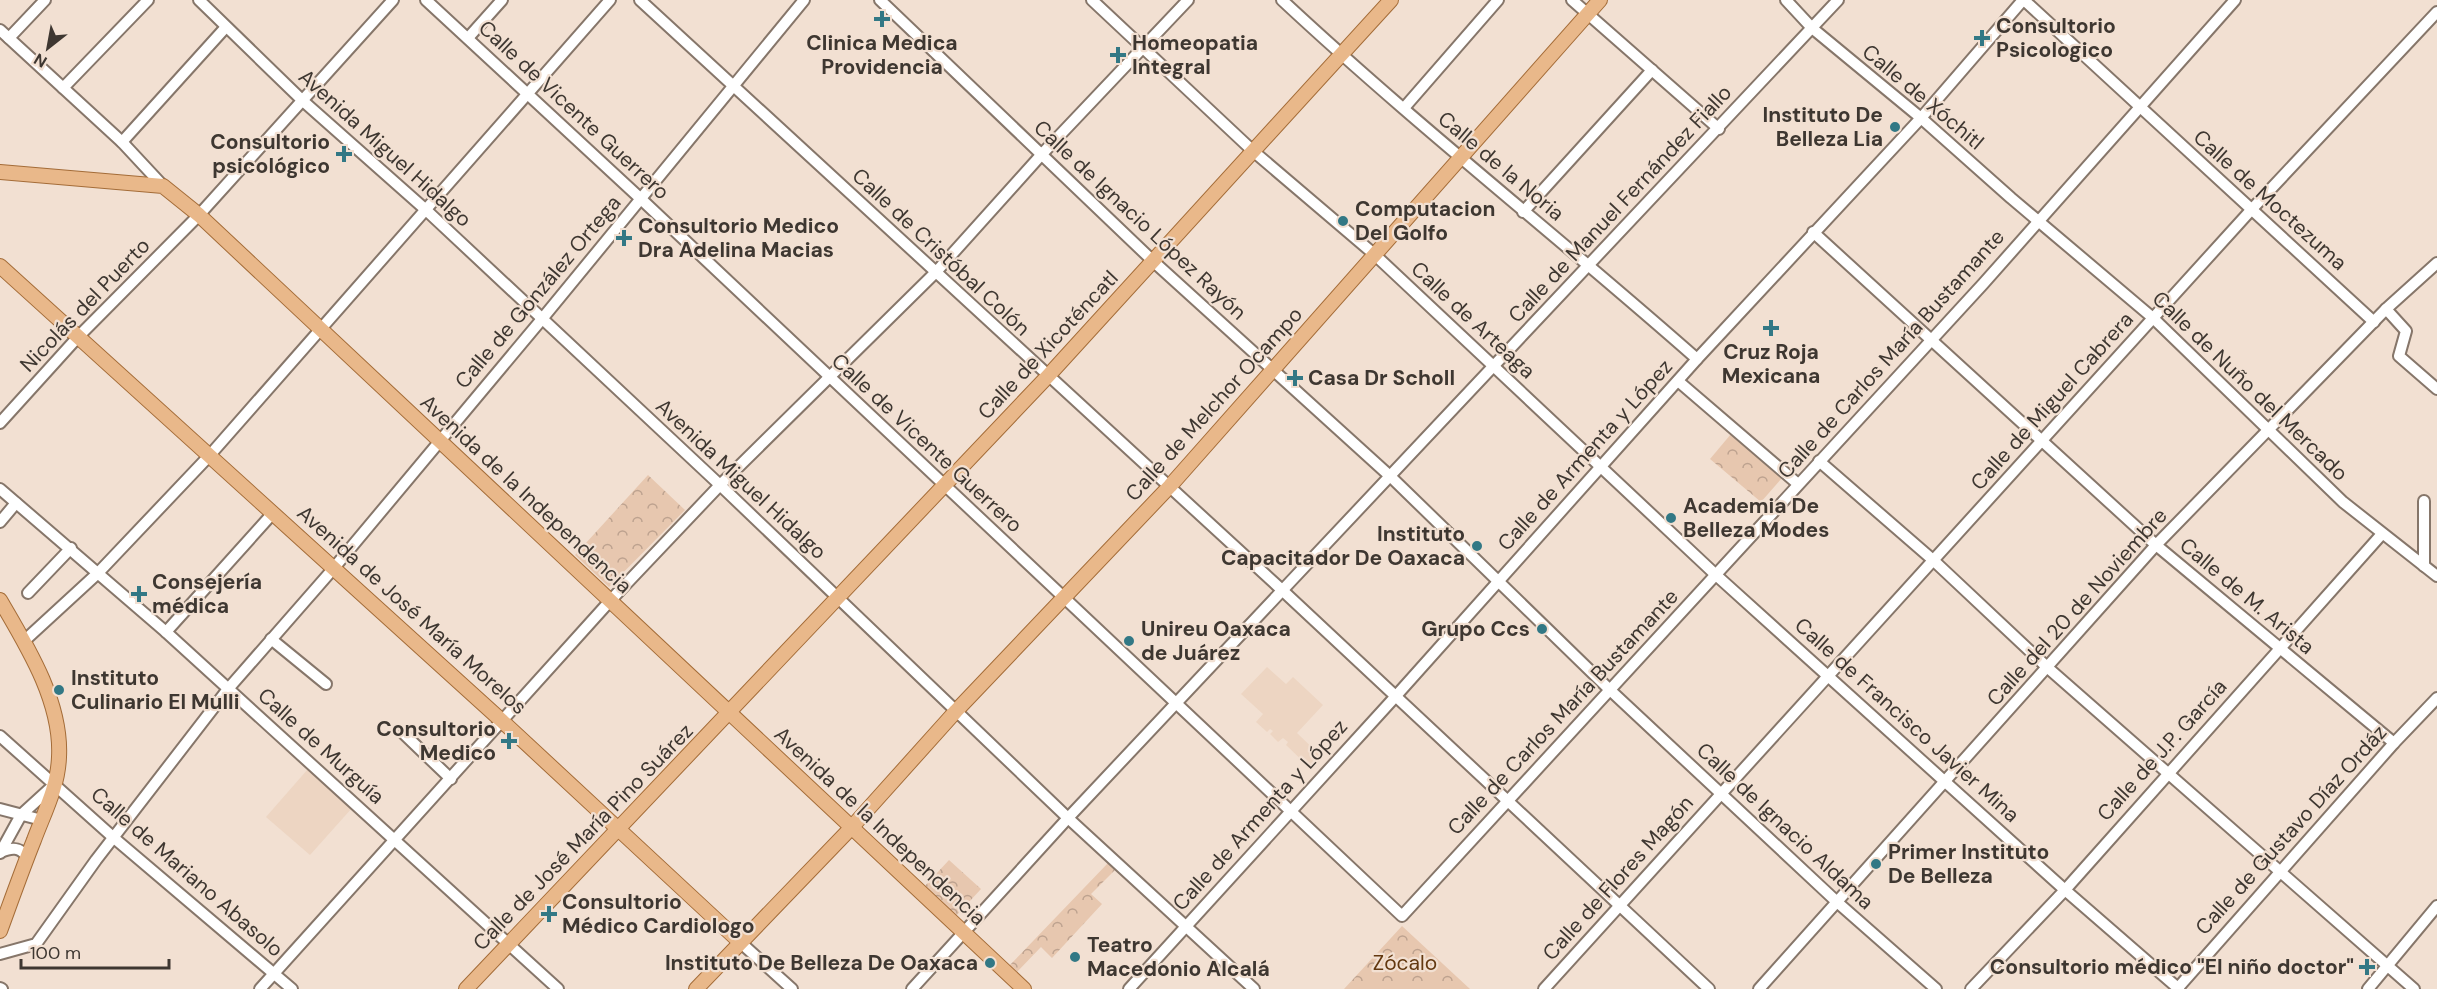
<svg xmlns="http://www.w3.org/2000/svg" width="2437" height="989" viewBox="0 0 2437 989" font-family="'DM Sans',sans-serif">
<defs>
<pattern id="park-crowns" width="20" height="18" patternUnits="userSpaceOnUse" patternTransform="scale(1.5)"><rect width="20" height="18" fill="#e7c7af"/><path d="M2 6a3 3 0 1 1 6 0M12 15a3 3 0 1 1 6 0" fill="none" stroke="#bda28f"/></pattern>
</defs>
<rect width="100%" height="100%" fill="#f2e0d2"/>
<g fill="#edd5c2">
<path d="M1267,667L1286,684L1293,677L1323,705L1297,733L1323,758L1312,770L1286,745L1288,742L1283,738L1278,742L1270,734L1273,731L1270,729L1267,732L1256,722L1263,714L1241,694Z"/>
<path d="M308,769L352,808L310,855L266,817Z"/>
</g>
<g fill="url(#park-crowns)">
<path d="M1731,434L1782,478L1761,502L1710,459Z"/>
<path d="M648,475L685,510L609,587L575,555Z"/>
<path d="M949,860L981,889L956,916L924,887Z"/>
<path d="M1108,863L1115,870L1091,894L1102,904L1052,958L1041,947L1016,973L1009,966Z"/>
<path d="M1402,926L1470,989H1344Z"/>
</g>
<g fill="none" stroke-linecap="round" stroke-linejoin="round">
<defs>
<g id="minor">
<path d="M199,0L303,101L426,210L720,485L1068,818L1254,989"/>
<path d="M426,0L641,199L1402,916L1983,284L2235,0"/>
<path d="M640,0L1282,590L1709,989"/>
<path d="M880,0L1154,262L1391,477L1610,690L1837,902L1936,989"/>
<path d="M1092,0L1253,151L1374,254L1716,575L2065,890L2179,989"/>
<path d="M1282,0C1416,125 1560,238 1697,359"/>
<path d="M1572,0L1719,129"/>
<path d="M1786,0L1812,28L1921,118L2011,198L2153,318L2343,502L2437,576"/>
<path d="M2024,0L2374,322"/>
<path d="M0,30L122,142L163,186"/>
<path d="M9,38L45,0"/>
<path d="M468,38L502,0"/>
<path d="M63,88L148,0"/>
<path d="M1404,108L1498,0"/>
<path d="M122,142L226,27"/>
<path d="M1523,212L1652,70"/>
<path d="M1813,232L2156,545L2394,743"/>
<path d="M2386,309L2406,331L2399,356L2437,389"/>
<path d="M1678,381L1798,484"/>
<path d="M0,423L77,338L199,215L393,0"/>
<path d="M1819,461L1933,560L2048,668L2414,989"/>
<path d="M0,489L166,632L558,989"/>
<path d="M2424,501V566"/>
<path d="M0,522L16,503"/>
<path d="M28,593L71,548"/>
<path d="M166,632L273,513"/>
<path d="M271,639L326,684"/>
<path d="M24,641L98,573L210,455L610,0"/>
<path d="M404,734L451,779"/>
<path d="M0,736L114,838L292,989"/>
<path d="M0,809L42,820"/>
<path d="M1,852C12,847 20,847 27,857"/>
<path d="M0,853L21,815L55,784"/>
<path d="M740,942L792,989"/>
<path d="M0,954L36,944L96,860L228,689L333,569L542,319L804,0"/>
<path d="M0,988L2,989"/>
<path d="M260,989L609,602L720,485L936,272L1042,154L1188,0"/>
<path d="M912,989L1068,818L1838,0"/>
<path d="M1129,989L1395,697L1697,359L1921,118L2023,0"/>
<path d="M1544,989L2252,209L2437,12"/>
<path d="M1759,989L2156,545L2386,309L2437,263"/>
<path d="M1971,989L2065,890L2381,535"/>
<path d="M2177,989L2394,743L2437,698"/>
<path d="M2368,989L2437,906"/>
</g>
<g id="major">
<path d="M0,172L163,186L199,215L1024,989"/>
<path d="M0,266L502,721L740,942"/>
<path d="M0,600C27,646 62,702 59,757C58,787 44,813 34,840C22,870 11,901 0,931"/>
<path d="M466,989L1048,376L1391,0"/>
<path d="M696,989L851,828L956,711L1170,486L1600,0"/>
</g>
</defs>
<use href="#minor" stroke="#86766a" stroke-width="14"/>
<use href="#major" stroke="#a46c38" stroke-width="16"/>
<use href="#minor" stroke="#fff" stroke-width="10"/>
<use href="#major" stroke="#e9b88a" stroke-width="14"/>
</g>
<g fill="#327885" stroke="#f2e0d2" stroke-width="2">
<path d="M879 10h6v6h6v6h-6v6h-6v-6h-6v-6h6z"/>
<path d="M1979 29h6v6h6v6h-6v6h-6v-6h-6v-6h6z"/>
<path d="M1115 46h6v6h6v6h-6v6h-6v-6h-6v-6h6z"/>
<circle cx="1895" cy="127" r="6"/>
<path d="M341 145h6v6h6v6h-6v6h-6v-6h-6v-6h6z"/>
<circle cx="1343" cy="221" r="6"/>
<path d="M621 229h6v6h6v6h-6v6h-6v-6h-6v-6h6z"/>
<path d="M1768 319h6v6h6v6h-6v6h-6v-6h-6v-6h6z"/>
<path d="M1292 369h6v6h6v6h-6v6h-6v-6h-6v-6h6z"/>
<circle cx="1671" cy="518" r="6"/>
<circle cx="1477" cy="546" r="6"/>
<path d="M136 585h6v6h6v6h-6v6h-6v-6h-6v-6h6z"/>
<circle cx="1542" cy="629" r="6"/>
<circle cx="1129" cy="641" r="6"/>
<circle cx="59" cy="690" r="6"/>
<path d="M506 732h6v6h6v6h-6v6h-6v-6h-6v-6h6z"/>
<circle cx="1876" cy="864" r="6"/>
<path d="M546 905h6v6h6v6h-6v6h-6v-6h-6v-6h6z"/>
<circle cx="1075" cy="957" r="6"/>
<circle cx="990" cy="963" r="6"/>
<path d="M2364 958h6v6h6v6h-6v6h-6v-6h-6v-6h6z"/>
</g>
<g text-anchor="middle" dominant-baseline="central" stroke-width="4.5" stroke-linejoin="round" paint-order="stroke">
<g font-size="21" font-weight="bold" fill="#3e3731" stroke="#f2e0d2" text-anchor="start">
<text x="1996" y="26">Consultorio<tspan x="1996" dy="24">Psicologico</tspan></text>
<text x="882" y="43" text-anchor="middle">Clinica Medica<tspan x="882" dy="24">Providencia</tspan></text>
<text x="1132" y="43">Homeopatia<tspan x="1132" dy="24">Integral</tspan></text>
<text x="1883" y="115" text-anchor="end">Instituto De<tspan x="1883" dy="24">Belleza Lia</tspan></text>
<text x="330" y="142" text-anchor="end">Consultorio<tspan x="330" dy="24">psicológico</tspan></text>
<text x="1355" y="209">Computacion<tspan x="1355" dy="24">Del Golfo</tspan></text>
<text x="638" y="226">Consultorio Medico<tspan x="638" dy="24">Dra Adelina Macias</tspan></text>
<text x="1771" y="352" text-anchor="middle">Cruz Roja<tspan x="1771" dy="24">Mexicana</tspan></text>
<text x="1308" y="378">Casa Dr Scholl</text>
<text x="1683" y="506">Academia De<tspan x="1683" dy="24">Belleza Modes</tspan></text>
<text x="1465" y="534" text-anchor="end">Instituto<tspan x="1465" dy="24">Capacitador De Oaxaca</tspan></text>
<text x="152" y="582">Consejería<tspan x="152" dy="24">médica</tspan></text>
<text x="1141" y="629">Unireu Oaxaca<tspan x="1141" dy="24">de Juárez</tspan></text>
<text x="1530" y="629" text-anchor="end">Grupo Ccs</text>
<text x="71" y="678">Instituto<tspan x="71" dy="24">Culinario El Mulli</tspan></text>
<text x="496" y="729" text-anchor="end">Consultorio<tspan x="496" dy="24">Medico</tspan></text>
<text x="1888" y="852">Primer Instituto<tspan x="1888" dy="24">De Belleza</tspan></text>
<text x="562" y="902">Consultorio<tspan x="562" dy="24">Médico Cardiologo</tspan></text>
<text x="1087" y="945">Teatro<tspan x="1087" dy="24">Macedonio Alcalá</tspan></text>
<text x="978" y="963" text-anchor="end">Instituto De Belleza De Oaxaca</text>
<text x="2354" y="967" text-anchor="end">Consultorio médico "El niño doctor"</text>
</g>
<g font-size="21" fill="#3e3731" stroke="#f2e0d2">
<text transform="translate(1923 97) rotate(40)">Calle de Xóchitl</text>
<text transform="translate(574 110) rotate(43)">Calle de Vicente Guerrero</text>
<text transform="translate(385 148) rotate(42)">Avenida Miguel Hidalgo</text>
<text transform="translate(1501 166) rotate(40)">Calle de la Noria</text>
<text transform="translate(2270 200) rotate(42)">Calle de Moctezuma</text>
<text transform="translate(1620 204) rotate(-47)">Calle de Manuel Fernández Fiallo</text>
<text transform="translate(1140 220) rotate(43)">Calle de Ignacio López Rayón</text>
<text transform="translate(941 252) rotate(43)">Calle de Cristóbal Colón</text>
<text transform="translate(538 292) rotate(-50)">Calle de González Ortega</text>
<text transform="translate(85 305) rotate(-46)">Nicolás del Puerto</text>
<text transform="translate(1473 320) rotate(43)">Calle de Arteaga</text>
<text transform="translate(1048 345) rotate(-47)">Calle de Xicoténcatl</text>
<text transform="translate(1891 354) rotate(-48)">Calle de Carlos María Bustamante</text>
<text transform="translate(2250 386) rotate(44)">Calle de Nuño del Mercado</text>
<text transform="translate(2052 401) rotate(-48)">Calle de Miguel Cabrera</text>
<text transform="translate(1214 404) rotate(-48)">Calle de Melchor Ocampo</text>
<text transform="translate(927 443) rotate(43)">Calle de Vicente Guerrero</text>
<text transform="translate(1585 455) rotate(-48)">Calle de Armenta y López</text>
<text transform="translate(741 479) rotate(43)">Avenida Miguel Hidalgo</text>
<text transform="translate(526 494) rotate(43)">Avenida de la Independencia</text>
<text transform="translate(2247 596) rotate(40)">Calle de M. Arista</text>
<text transform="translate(2077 607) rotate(-48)">Calle del 20 de Noviembre</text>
<text transform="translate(412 610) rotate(42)">Avenida de José María Morelos</text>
<text transform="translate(1563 712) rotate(-47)">Calle de Carlos María Bustamante</text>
<text transform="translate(1907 720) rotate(42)">Calle de Francisco Javier Mina</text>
<text transform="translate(321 746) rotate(42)">Calle de Murguía</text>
<text transform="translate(2162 750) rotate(-48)">Calle de J.P. García</text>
<text transform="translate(1260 815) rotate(-48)">Calle de Armenta y López</text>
<text transform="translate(880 826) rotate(43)">Avenida de la Independencia</text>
<text transform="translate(1785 826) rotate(43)">Calle de Ignacio Aldama</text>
<text transform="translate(2291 830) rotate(-48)">Calle de Gustavo Díaz Ordáz</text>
<text transform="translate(583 837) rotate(-46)">Calle de José María Pino Suárez</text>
<text transform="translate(187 872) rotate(41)">Calle de Mariano Abasolo</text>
<text transform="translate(1618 878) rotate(-48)">Calle de Flores Magón</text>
</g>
<g font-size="21" fill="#633810" stroke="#f2e0d2">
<text x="1405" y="963">Zócalo</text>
</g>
</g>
<g transform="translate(48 48) rotate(211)" stroke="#f2e0d2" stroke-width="4.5" paint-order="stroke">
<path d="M0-4.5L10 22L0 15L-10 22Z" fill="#3e3731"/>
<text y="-9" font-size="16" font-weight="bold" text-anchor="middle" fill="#3e3731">N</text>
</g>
<path d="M21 959v9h148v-9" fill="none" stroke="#3e3731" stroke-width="3"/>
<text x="30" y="959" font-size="18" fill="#3e3731" stroke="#f2e0d2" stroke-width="4.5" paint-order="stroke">100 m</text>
</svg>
